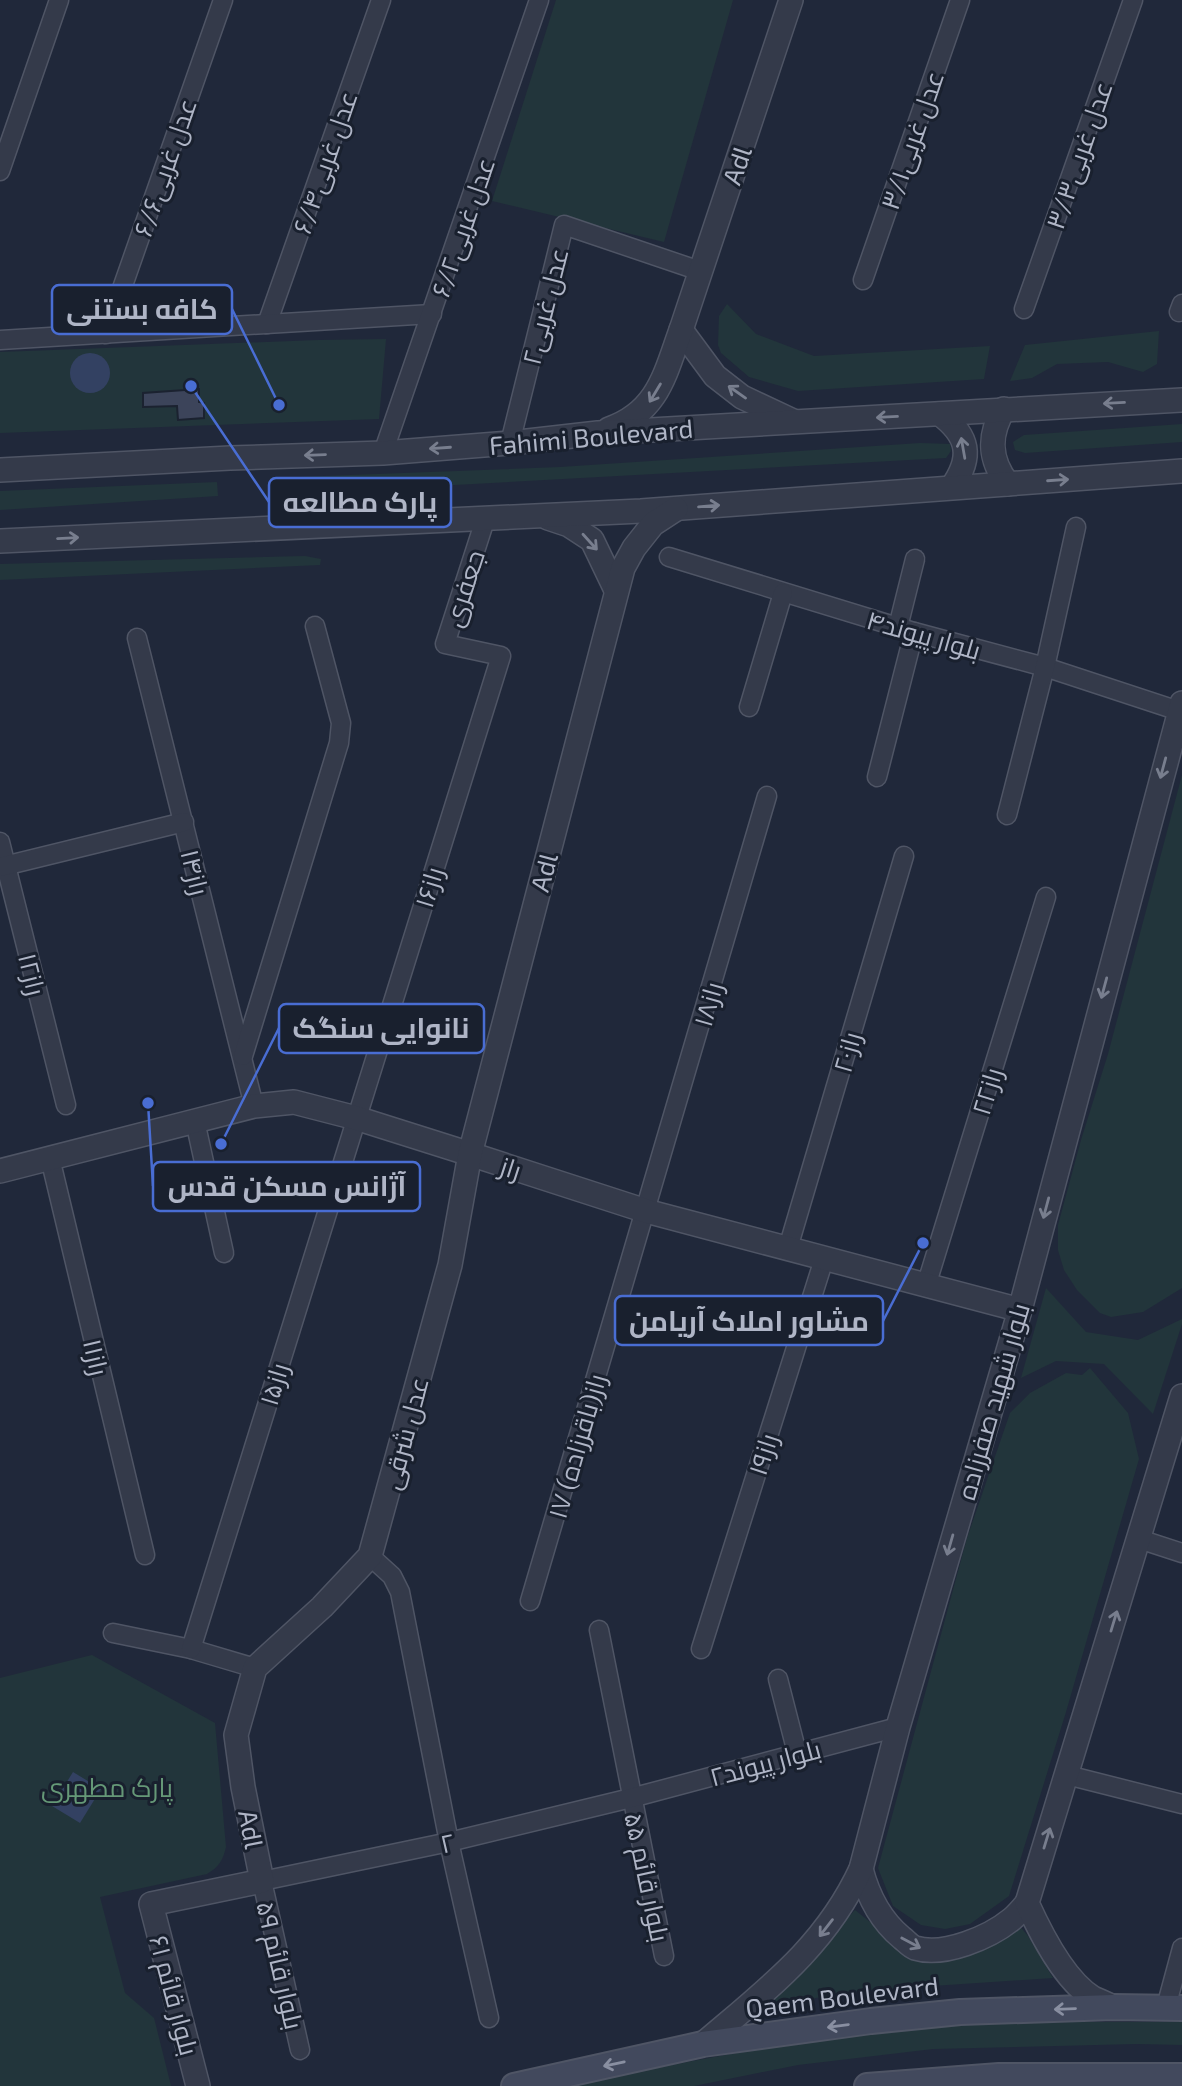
<svg xmlns="http://www.w3.org/2000/svg" width="1182" height="2086" viewBox="0 0 1182 2086" font-family="'Exo 2',Cairo,sans-serif">
<rect width="100%" height="100%" fill="#20283a"/>
<g fill="#22353b">
<path d="M556,0H733L664,242L492,201Z"/>
<path d="M727,304L756,334L814,356L990,346L984,379L798,391L749,377L721,353L718,345L719,316Z"/>
<path d="M1159,331L1157,364L1143,372L1108,362L1057,364L1032,378L1010,381L1025,345Z"/>
<path d="M386,339L379,419L0,433V352L318,340Z"/>
<path d="M1182,424V442L1025,453L1015,450L1013,442L1024,435Z"/>
<path d="M920,443L950,444L951,451L946,458L271,495L270,478L560,467Z"/>
<path d="M217,482L218,496L0,510V491Z"/>
<path d="M305,556L321,559L320,565L0,580V564Z"/>
<path d="M1182,775V1288L1143,1312L1111,1317L1100,1313L1077,1290L1064,1270L1058,1250V1225L1081,1140L1108,1054Z"/>
<path d="M1046,1288L1086,1332L1138,1340L1182,1319V1324L1153,1414L1104,1364L1056,1361L1021,1378Z"/>
<path d="M1090,1368L1128,1413L1139,1459L1066,1712L1009,1896L970,1924L945,1929L921,1925L893,1906L878,1868L967,1538L1010,1413L1030,1393L1066,1373L1082,1375Z"/>
<path d="M92,1655L215,1723L226,1847C223,1860 219,1867 207,1874L100,1897L125,1993L154,2018L171,2086H0V1678Z"/>
<path d="M855,1910L908,1952L1018,1924L1028,1936L1053,1978L858,1991L762,2007Z"/>
<path d="M1073,2022H1182V2045L1137,2044L933,2049L798,2065L694,2086H572C698,2058 831,2034 961,2025C998,2022 1036,2023 1073,2022Z"/>
</g>
<g fill="#334162">
<circle cx="90" cy="373" r="20"/>
<path d="M73,1772L101,1789L80,1823L52,1806Z"/>
</g>
<path fill="#3c445a" stroke="#1b2230" stroke-width="2" d="M199,389V402L204,403V418L178,420L177,406L143,407V393Z"/>
<g fill="none" stroke-linecap="round" stroke-linejoin="round">
<defs>
<g id="minor">
<path d="M0,171L59,0"/>
<path d="M863,280L960,0"/>
<path d="M1024,309L1133,0"/>
<path d="M1179,312L1182,304"/>
<path d="M267,324L381,0"/>
<path d="M106,334L223,0"/>
<path d="M0,340L432,314"/>
<path d="M510,443L564,225L700,271"/>
<path d="M383,453L539,0"/>
<path d="M669,557L914,632L1045,667L1179,711"/>
<path d="M898,627L915,559"/>
<path d="M137,638L254,1106"/>
<path d="M749,707L783,593"/>
<path d="M877,777L914,632"/>
<path d="M1007,815L1045,667L1076,527"/>
<path d="M0,842L66,1105"/>
<path d="M0,867L184,822"/>
<path d="M243,1056L339,743L341,723L315,626"/>
<path d="M195,1121L224,1253"/>
<path d="M50,1158L145,1555"/>
<path d="M788,1248L904,856"/>
<path d="M926,1286L1046,897"/>
<path d="M1139,1539L1182,1553"/>
<path d="M370,1556L392,1576L400,1592L449,1842L489,2018"/>
<path d="M530,1601L767,796"/>
<path d="M599,1630L664,1956"/>
<path d="M113,1633L191,1649L255,1668"/>
<path d="M191,1649L501,656L445,644L486,517"/>
<path d="M701,1649L824,1259"/>
<path d="M778,1679L797,1753"/>
<path d="M1067,1775L1182,1804"/>
<path d="M1166,2007L1182,1948"/>
<path d="M300,2050L262,1881L449,1842L631,1798L898,1727"/>
</g>
<g id="tertiary">
<path d="M681,330L715,376L742,397L793,421"/>
<path d="M1004,409C988,435 989,460 1008,484"/>
<path d="M940,414C969,436 973,457 952,487"/>
<path d="M609,429C658,412 665,374 681,330L791,0"/>
<path d="M0,470L230,458L383,453L510,443L598,433L1182,400"/>
<path d="M548,518L569,525L592,540L616,590"/>
<path d="M0,541L641,511L1182,471"/>
<path d="M0,1171L254,1106L294,1102L356,1118L470,1154L646,1211L1020,1310"/>
<path d="M861,1869C868,1896 880,1920 902,1938C906,1941 910,1946 915,1948C944,1957 990,1937 1012,1919C1017,1915 1022,1909 1027,1903"/>
<path d="M1113,2007C1107,2004 1100,2001 1093,1998C1064,1980 1041,1934 1027,1903L1182,1396"/>
<path d="M703,2044C766,1990 825,1947 861,1869L898,1727L1020,1310L1182,703"/>
<path d="M198,2086L151,1904L262,1881L243,1787L236,1735L255,1668L322,1607L370,1556L450,1265L470,1154L623,568L634,548L653,524L676,509"/>
</g>
<g id="secondary">
<path d="M514,2086L703,2044L871,2021L960,2012L1113,2007L1182,2008"/>
<path d="M867,2086L999,2076H1182"/>
</g>
</defs>
<use href="#minor" stroke="#4f5565" stroke-width="21"/>
<use href="#tertiary" stroke="#4f5565" stroke-width="26"/>
<use href="#secondary" stroke="#4f5565" stroke-width="28"/>
<use href="#minor" stroke="#343a4a" stroke-width="18"/>
<use href="#tertiary" stroke="#343a4a" stroke-width="23"/>
<use href="#secondary" stroke="#42495d" stroke-width="24"/>
</g>
<defs><path id="oneway-shaft" d="M-6 0H5M1.5-3L5.5 0L1.5 3" fill="none" stroke-width="1.6" stroke-linecap="round" stroke-linejoin="round" transform="scale(1.75)"/></defs>
<g stroke="#787e8e">
<use href="#oneway-shaft" transform="translate(737 392) rotate(-145)"/>
<use href="#oneway-shaft" transform="translate(655 393) rotate(121)"/>
<use href="#oneway-shaft" transform="translate(1114 403) rotate(177)"/>
<use href="#oneway-shaft" transform="translate(887 417) rotate(177)"/>
<use href="#oneway-shaft" transform="translate(440 448) rotate(176)"/>
<use href="#oneway-shaft" transform="translate(963 448) rotate(-100)"/>
<use href="#oneway-shaft" transform="translate(315 455) rotate(178)"/>
<use href="#oneway-shaft" transform="translate(1058 480) rotate(-4)"/>
<use href="#oneway-shaft" transform="translate(709 506) rotate(-5)"/>
<use href="#oneway-shaft" transform="translate(68 538) rotate(-3)"/>
<use href="#oneway-shaft" transform="translate(590 542) rotate(48)"/>
<use href="#oneway-shaft" transform="translate(1163 768) rotate(105)"/>
<use href="#oneway-shaft" transform="translate(1104 988) rotate(105)"/>
<use href="#oneway-shaft" transform="translate(1046 1208) rotate(105)"/>
<use href="#oneway-shaft" transform="translate(950 1545) rotate(106)"/>
<use href="#oneway-shaft" transform="translate(1114 1621) rotate(-73)"/>
<use href="#oneway-shaft" transform="translate(1047 1838) rotate(-73)"/>
<use href="#oneway-shaft" transform="translate(826 1928) rotate(128)"/>
<use href="#oneway-shaft" transform="translate(911 1943) rotate(28)"/>
</g>
<g stroke="#898fa1">
<use href="#oneway-shaft" transform="translate(1065 2009) rotate(178)"/>
<use href="#oneway-shaft" transform="translate(838 2026) rotate(172)"/>
<use href="#oneway-shaft" transform="translate(614 2064) rotate(168)"/>
</g>
<g text-anchor="middle" dominant-baseline="central" stroke-width="6" stroke-linejoin="round" paint-order="stroke">
<g font-size="26" fill="#afb5c6" stroke="#19202e">
<text transform="translate(911 140) rotate(-71)">عدل غربی۳/۱</text>
<text transform="translate(1078 155) rotate(-71)">عدل غربی۳/۳</text>
<text transform="translate(324 162) rotate(-71)">۶/۴عدل غربی</text>
<text transform="translate(736 165) rotate(-71)">Adl</text>
<text transform="translate(164 167) rotate(-71)">۶/۶عدل غربی</text>
<text transform="translate(462 227) rotate(-71)">۶/۲عدل غربی</text>
<text transform="translate(544 306) rotate(-76)">عدل غربی۲</text>
<text transform="translate(591 436) rotate(-5)">Fahimi Boulevard</text>
<text transform="translate(463 588) rotate(-72)">جعفری</text>
<text transform="translate(924 634) rotate(16)">بلوار پیوند۴</text>
<text transform="translate(196 872) rotate(76)">راز۱۴</text>
<text transform="translate(543 872) rotate(-75)">Adl</text>
<text transform="translate(428 887) rotate(-73)">راز۱۶</text>
<text transform="translate(33 974) rotate(76)">راز۱۲</text>
<text transform="translate(707 1004) rotate(-74)">راز۱۸</text>
<text transform="translate(846 1052) rotate(-74)">راز۲۰</text>
<text transform="translate(986 1091) rotate(-73)">راز۲۲</text>
<text transform="translate(511 1167) rotate(18)">راز</text>
<text transform="translate(97 1357) rotate(77)">راز۱۱</text>
<text transform="translate(273 1384) rotate(-73)">راز۱۵</text>
<text transform="translate(992 1401) rotate(-74)">بلوار شهید صفرزاده</text>
<text transform="translate(404 1433) rotate(-75)">عدل شرقی</text>
<text transform="translate(576 1446) rotate(-74)">۱۷ راز(باقرزاده)</text>
<text transform="translate(762 1454) rotate(-72)">راز۱۹</text>
<text transform="translate(765 1762) rotate(-15)">بلوار پیوند۲</text>
<text transform="translate(252 1829) rotate(79)">Adl</text>
<text transform="translate(447 1842) rotate(-13)">۲</text>
<text transform="translate(648 1877) rotate(78)">بلوار قائم ۵۵</text>
<text transform="translate(281 1965) rotate(77)">بلوار قائم ۵۹</text>
<text transform="translate(175 1995) rotate(75)">بلوار قائم ۶۱</text>
<text transform="translate(842 1996) rotate(-7)">Qaem Boulevard</text>
</g>
<g font-size="26" fill="#659877" stroke="#19202e">
<text x="107" y="1786">پارک مطهری</text>
</g>
</g>
<path fill="none" stroke="#496dd3" stroke-width="2.5" d="M279 405L232 309M191 386L269 502M221 1144L279 1028M148 1103L153 1186M923 1243L883 1321"/>
<g fill="#496dd3" stroke="#19202e" stroke-width="2.5">
<circle cx="279" cy="405" r="7"/>
<circle cx="191" cy="386" r="7"/>
<circle cx="221" cy="1144" r="7"/>
<circle cx="148" cy="1103" r="7"/>
<circle cx="923" cy="1243" r="7"/>
</g>
<g fill="#19202e" stroke="#496dd3" stroke-width="2.5">
<rect x="52" y="285" width="180" height="49" rx="7"/>
<rect x="269" y="478" width="182" height="49" rx="7"/>
<rect x="279" y="1004" width="205" height="49" rx="7"/>
<rect x="153" y="1162" width="267" height="49" rx="7"/>
<rect x="615" y="1296" width="268" height="49" rx="7"/>
</g>
<g font-size="28" text-anchor="middle" font-weight="bold" fill="#afb5c6">
<text x="142" y="319">کافه بستنی</text>
<text x="360" y="512">پارک مطالعه</text>
<text x="381" y="1038">نانوایی سنگک</text>
<text x="287" y="1196">آژانس مسکن قدس</text>
<text x="749" y="1331">مشاور املاک آریامن</text>
</g>
</svg>
